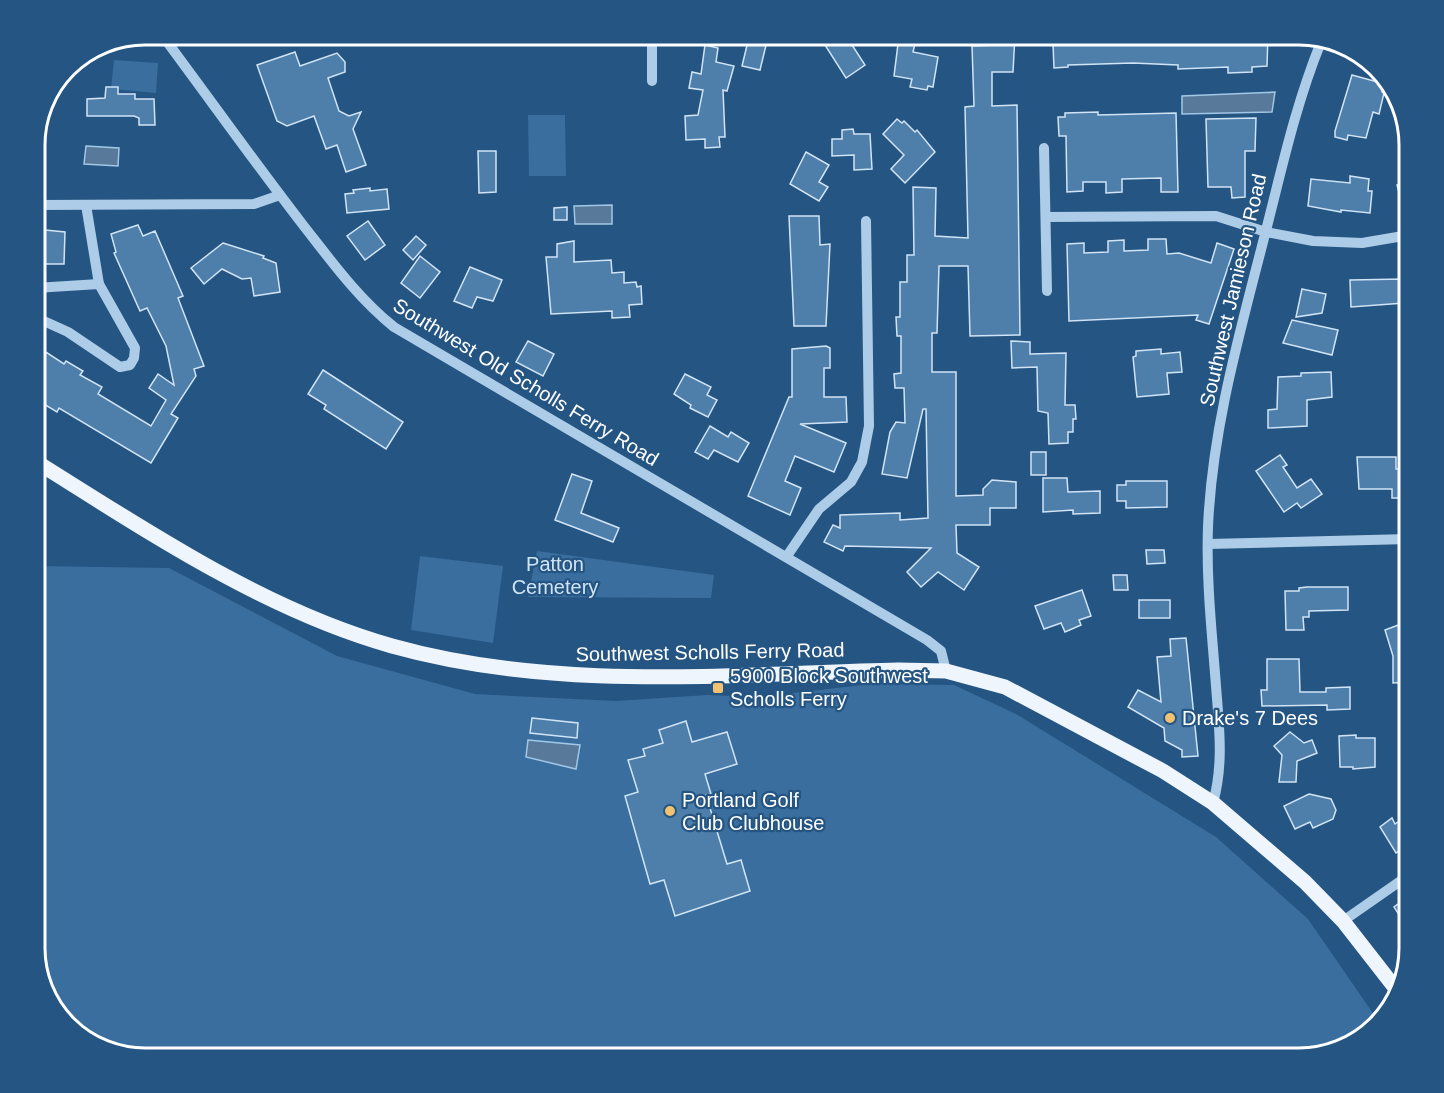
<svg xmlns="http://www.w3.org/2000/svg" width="1444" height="1093" viewBox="0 0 1444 1093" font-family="Helvetica,sans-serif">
<rect width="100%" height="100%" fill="#255582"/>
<g fill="#3a6e9f">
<path d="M114,60L158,63L156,93L111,89Z"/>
<path d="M528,115H565L566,176H529Z"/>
<path d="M537,551L714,575L711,598L528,597Z"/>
<path d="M420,556L503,566L493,643L411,630Z"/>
<path d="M35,566L169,568L337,656L475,694L616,701L707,695L759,697L871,684L954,685L1016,714L1216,837L1308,919L1379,1022L1347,1047L1299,1058H145L78,1035L46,997L35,955Z"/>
</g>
<g fill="#587999" stroke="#a1c7e7" stroke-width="1.5">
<path d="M1275,92L1272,112L1182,114V96Z"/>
<path d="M86,146L119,148L118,166L84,164Z"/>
<path d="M612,205V224H575L574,206Z"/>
<path d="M528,740L580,745L576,769L526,757Z"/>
</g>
<g fill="#4e7eaa" stroke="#d0e4f5" stroke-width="1.5">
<path d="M818,34H845L865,65L846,78Z"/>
<path d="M997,34H1015L1013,72H992V106L1017,105L1020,335L970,336L968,266H939L937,333H932V372H956V496L983,495V489L992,480L1016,482V508H990V525H956L957,553L979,567L964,590L938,572L921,587L907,572L931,548L845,546L843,551L824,542L833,525L840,528V515L900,513V520L928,518L926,409H923L907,478L882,474L890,432L896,422L905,423L904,388H895L894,374L901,373V336H897L896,317H900V282H907V255H914L913,187L936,188L935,236L968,238L965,107L974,106L972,46L997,45Z"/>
<path d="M1134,34H1150V39L1214,41V34H1268L1267,66L1252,67V72L1228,73V67L1178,69V65L1133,63L1068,65V67L1054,68L1053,44H1075L1074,41L1134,42Z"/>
<path d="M899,36L916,39L913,52L938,57L933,87L928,86L927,90L910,87L912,79L894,76Z"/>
<path d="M749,37L767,41L760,70L742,66Z"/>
<path d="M705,45L718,48L716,62L734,66L727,91L723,90L725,137H719L720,147L705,148V139L686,140L685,116L698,115L703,90L689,88L692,72L701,74Z"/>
<path d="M295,52L300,66L337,53L345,62V72L328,78L339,111L349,116L361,112L353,129L366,165L346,172L337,145L326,149L314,116L287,126L277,121L257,65Z"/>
<path d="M1352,75L1385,84L1382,92L1384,93L1379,114L1373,112L1366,138L1348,135L1347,140L1335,137V131Z"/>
<path d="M106,87H118V94H135V99H154L155,125H139V118L134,116H87V99L105,98Z"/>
<path d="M1098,112V115L1176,113L1178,192H1161V178L1122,179V192L1106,193V182H1083V191L1067,192L1066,136H1059L1058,117H1065V113Z"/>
<path d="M1256,118L1255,151H1245V197L1232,198L1231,187H1208L1206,119Z"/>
<path d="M897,119L902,123L904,121L915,132L917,130L935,152L905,183L891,169L904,155L883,134Z"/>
<path d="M853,129L854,134H870L872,169L854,170V155L832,156V139H842V130Z"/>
<path d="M478,151H496V192L479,193Z"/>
<path d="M806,152L829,165L819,182L828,187L819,201L790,184Z"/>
<path d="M1350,176L1369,179L1368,191H1372L1370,213L1341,210V212L1308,206L1311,179L1350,183Z"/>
<path d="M1409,181V217L1406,218L1397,185Z"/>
<path d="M370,188V191L387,189L389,209L347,213L345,194L354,193L353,190Z"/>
<path d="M567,207V220H554V208Z"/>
<path d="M789,216H819L820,245L830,244L826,326H794Z"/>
<path d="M368,221L385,245L365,260L347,236Z"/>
<path d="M138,225L143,236L155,231L183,296L178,298L204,366L194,369L196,376L171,414L178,418L151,463L59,408L57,412L42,403L44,399L35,394V345L64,364L66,361L83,371L80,375L102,387L98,394L151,426L166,400L149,388L158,374L174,385L166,346L147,308L140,311L114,253L116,252L111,234Z"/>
<path d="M35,229L65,232L64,264H35Z"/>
<path d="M416,236L426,245L413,260L403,250Z"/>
<path d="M1148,239H1166L1167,254L1179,253L1211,263L1217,243L1234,249L1209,324L1196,320L1198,315L1069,321L1067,244L1084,243V253L1108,252V241L1124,240V251L1148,250Z"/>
<path d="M574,241V262L611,260L612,273L624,272V283L636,282L637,287L641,286L642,304L629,305L630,317L612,318V311L551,314L546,257H557V244Z"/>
<path d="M223,243L264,256L263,258L276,263L280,292L254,296L251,278L242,279L222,269L204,284L191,268Z"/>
<path d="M420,256L440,272L420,298L401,283Z"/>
<path d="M470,267L502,280L493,301L477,297L472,308L454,301Z"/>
<path d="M1403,279L1404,303L1351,307L1350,280Z"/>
<path d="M1302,289L1326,294L1322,313L1296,317Z"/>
<path d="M1292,320L1338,330L1332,355L1283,343Z"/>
<path d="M528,341L554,354L543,376L516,362Z"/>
<path d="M1011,341L1030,342V354L1066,353L1065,405H1075L1076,419H1073V432H1068V443L1049,444L1048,413L1038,411L1037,367L1012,368Z"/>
<path d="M826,346L830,348V368H824V397H846L847,422L800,424L846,443L834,472L795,456L785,481L801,488L790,515L748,496L789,397H792V349Z"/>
<path d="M1161,349V354L1180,352L1182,372L1167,373L1169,394L1137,397L1133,357L1136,356V351Z"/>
<path d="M323,370L403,422L386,449L324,409L326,405L308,394Z"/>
<path d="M1331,372L1332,397L1307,400V426L1268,428V410L1277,409L1278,377L1301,376V373Z"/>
<path d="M685,374L711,387L707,395L717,400L708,417L690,408L691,405L674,394Z"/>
<path d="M710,426L728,437L731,432L749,443L738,462L714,450L708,459L695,452Z"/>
<rect x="1031" y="452" width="15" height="23"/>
<path d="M1280,455L1287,465L1283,467L1297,488L1311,479L1322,494L1301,508L1297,503L1284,512L1256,471Z"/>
<path d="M1357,457H1396V469H1408L1409,498H1392V489H1359Z"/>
<path d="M572,474L592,481L581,513L619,528L613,542L555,520Z"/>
<path d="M1043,478H1067L1068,492L1100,491V513L1073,514V510L1043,512Z"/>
<path d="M1126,481H1167V507L1126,508V501H1117V485H1126Z"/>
<path d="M1146,550H1164L1165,563L1147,564Z"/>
<path d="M1113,575H1127L1128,590H1114Z"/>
<path d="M1307,587H1348V610L1309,611V617H1303L1304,630H1286L1285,591H1299V588Z"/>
<path d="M1082,590L1091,616L1079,620L1081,625L1065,632L1061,623L1044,629L1035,606Z"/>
<rect x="1139" y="600" width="31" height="18"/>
<path d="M1401,624L1409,646V682L1393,683V656L1385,630Z"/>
<path d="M1186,638L1198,756L1182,757V750L1165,741L1164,728L1128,707L1138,690L1161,702L1157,657L1171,656L1170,639Z"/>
<path d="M1267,659H1299L1300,692H1326V688L1350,687V709L1327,710V705L1262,706L1261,690H1267Z"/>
<path d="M532,718L578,723L577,738L530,733Z"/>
<path d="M686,721L692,742L727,732L737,764L705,774L711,794L706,795L727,864L741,860L750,891L675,916L664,880L650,884L625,796L638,792L628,760L645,756L643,749L663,743L659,730Z"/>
<path d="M1290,732L1304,743L1312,740L1317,753L1297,761L1296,782H1279L1282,755L1274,746Z"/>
<path d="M1356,735V738H1375V767L1353,769V767H1340L1339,736Z"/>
<path d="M1309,794L1331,799L1336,810L1333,819L1313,828L1310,822L1295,829L1284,806Z"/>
<path d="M1409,814V843L1396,853L1380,827L1392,818L1395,824Z"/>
<path d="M1409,896V930L1394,907Z"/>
</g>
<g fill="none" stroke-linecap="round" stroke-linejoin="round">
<g stroke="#adcce7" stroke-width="10">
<path d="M162,35C209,98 255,163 303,225C332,262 358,298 394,327L927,640L941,651L946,671"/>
<path d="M652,35V81"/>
<path d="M1044,148L1047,291"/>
<path d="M35,205L254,204L280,195"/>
<path d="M1046,217L1216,216L1266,232L1313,241L1362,243L1409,235"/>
<path d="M35,288L99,284"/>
<path d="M35,317L68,332L120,367L130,365L134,358L135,348L99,284L86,205"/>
<path d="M1208,544L1409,539"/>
<path d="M787,556L819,509L851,482L862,462L869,426L866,221"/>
<path d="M1213,803C1224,764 1219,726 1216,686C1212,633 1206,580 1208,527C1212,430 1239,336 1263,242C1281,173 1294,109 1321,42"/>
<path d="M1343,921L1409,875"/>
</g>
<path stroke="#eff5fd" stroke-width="15" d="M35,461C147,531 264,610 392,646C556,692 730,674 898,670L946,671L1005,687L1163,771L1213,803L1305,882L1343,921L1396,989"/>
</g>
<g fill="#f0c272" stroke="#255582" stroke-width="2">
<rect x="712" y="682" width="12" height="12" rx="3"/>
<circle cx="1170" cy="718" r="6"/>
<circle cx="670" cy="811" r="6"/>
</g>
<g text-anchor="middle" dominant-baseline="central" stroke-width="4.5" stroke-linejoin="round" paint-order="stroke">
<g font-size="20" fill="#fff" stroke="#255582">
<text transform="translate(1233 290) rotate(-77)">Southwest Jamieson Road</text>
<text transform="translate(526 382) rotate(31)">Southwest Old Scholls Ferry Road</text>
<text transform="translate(710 652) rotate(-1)">Southwest Scholls Ferry Road</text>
</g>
<g font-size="20" fill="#d0e4f5" stroke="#255582">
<text x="555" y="564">Patton<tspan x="555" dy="23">Cemetery</tspan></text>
</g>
<g font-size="20" fill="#fff" stroke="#255582" text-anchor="start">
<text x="730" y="676">5900 Block Southwest<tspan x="730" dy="23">Scholls Ferry</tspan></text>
<text x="1182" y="718">Drake's 7 Dees</text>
<text x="682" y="800">Portland Golf<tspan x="682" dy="23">Club Clubhouse</tspan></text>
</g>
</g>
<path d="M0 0H1444V1093H0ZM145 45H1299A100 100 0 0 1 1399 145V948A100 100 0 0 1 1299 1048H145A100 100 0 0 1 45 948V145A100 100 0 0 1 145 45Z" fill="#255582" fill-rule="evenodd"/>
<path fill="none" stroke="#fff" stroke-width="3" d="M145 45H1299A100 100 0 0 1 1399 145V948A100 100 0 0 1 1299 1048H145A100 100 0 0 1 45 948V145A100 100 0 0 1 145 45Z"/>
</svg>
